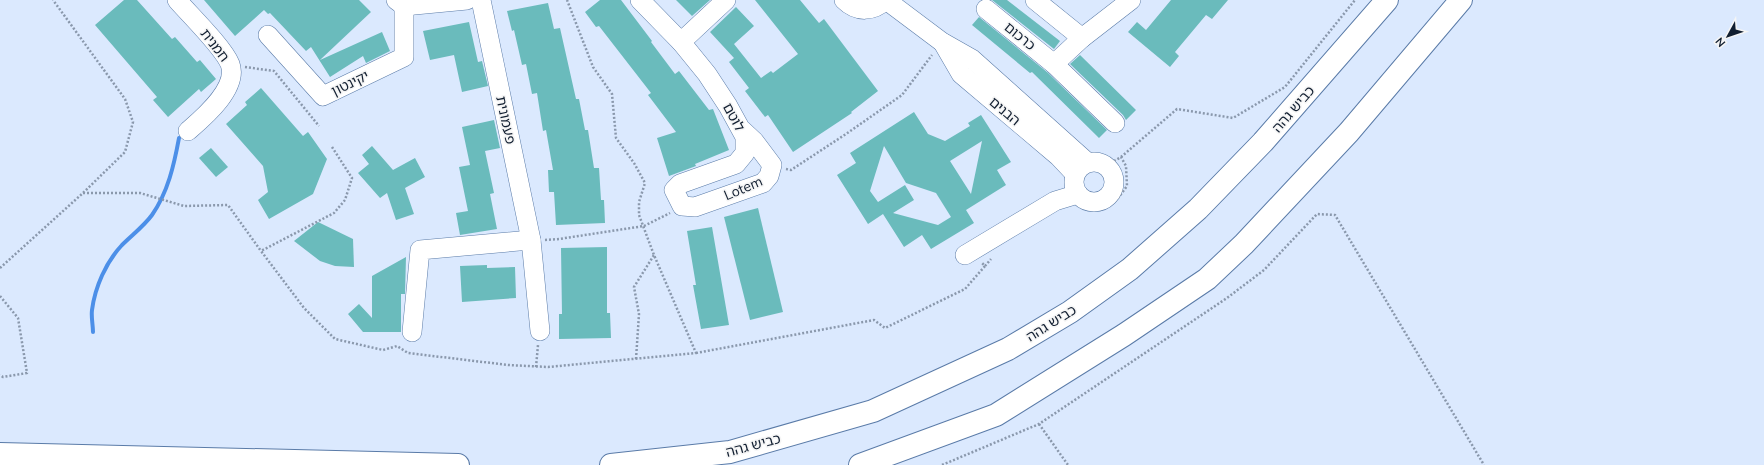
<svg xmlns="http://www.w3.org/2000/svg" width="1764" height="465" viewBox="0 0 1764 465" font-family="Mulish,'Noto Sans Hebrew',sans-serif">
<rect width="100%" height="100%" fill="#dbe9fe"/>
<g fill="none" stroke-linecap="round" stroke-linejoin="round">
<path stroke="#4c8fe8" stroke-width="4" d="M93,332C93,325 91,317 92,310C95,287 106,262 122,245C132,235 144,226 152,215C168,192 174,165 179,138"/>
</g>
<g fill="#6abbbc" fill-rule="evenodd">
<path d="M124,0H137L172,39L175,37L197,62L200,60L216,79L201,92L199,89L168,117L153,100L157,97L95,25Z"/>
<path d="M204,0H359L371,12L320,60L382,32L390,51L366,63L363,56L330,77L311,47L306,51L270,13L268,14L264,10L235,36Z"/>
<path d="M600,0H621L652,41L651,42L675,74L679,71L709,110L713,109L729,150L695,164L696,166L669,176L657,138L676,132L648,95L651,93L599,26L596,27L585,12Z"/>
<path d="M676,0H710L692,16Z"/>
<path d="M755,0H800L819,23L824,19L878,91L851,112L852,113L793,152L768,115L765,117L745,91L749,88L729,62L734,58L710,32L736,7L754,26L734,44L761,78L771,71L773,73L798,54Z"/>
<path d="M992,0H1007L1060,41L1054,49Z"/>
<path d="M1171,0H1228L1212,19L1206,15L1175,52L1179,56L1170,67L1128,32L1137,22L1146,30Z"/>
<path d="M548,3L554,29L560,28L576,99H579L585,130H588L594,168H599L601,200H604L605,223L556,225L554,192H549L548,170H553L546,130L543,131L537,93L532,94L526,64L522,65L514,30L512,31L507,11Z"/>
<path d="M979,17L1047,72L1107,130L1099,138L1032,72L1030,73L972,25Z"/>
<path d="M469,22L478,62L482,61L488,86L462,92L454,55L430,60L423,31Z"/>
<path d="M1080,55L1136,110L1126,120L1123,115L1070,64Z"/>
<path d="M261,88L303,136L308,132L327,159L313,194L269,219L258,200L268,192L263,166L226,124L247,105L245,102Z"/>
<path d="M914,112L928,134L945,141L970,126L968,123L981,115L1011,162L997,170L1006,185L966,210L974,223L931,249L922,235L904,247L883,214L868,224L837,175L856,163L850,153ZM982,141L971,194L950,161ZM884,146L906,183L936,193L951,217L938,225L893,213L914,200L905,185L878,202L870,191Z"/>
<path d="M494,120L500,148L485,151L494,193L490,194L497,229L460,235L456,213L468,211L459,167L470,165L462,127Z"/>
<path d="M372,146L393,170L415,158L425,177L405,188L414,214L396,220L387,193L380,198L358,173L369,164L362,155Z"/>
<path d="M211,148L228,167L216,177L199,158Z"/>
<path d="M758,208L783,312L750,320L724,217Z"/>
<path d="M318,222L353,239L354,267L335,266L320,261L294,241Z"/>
<path d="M712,227L729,325L701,329L693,285H696L687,231Z"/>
<path d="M607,247V313H610L611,338L559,339V314H562L561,248Z"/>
<path d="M406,257L405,294H401V332H363L348,314L359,304L372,318V276Z"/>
<path d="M487,265V268L515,267L516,298L462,302L460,266Z"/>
</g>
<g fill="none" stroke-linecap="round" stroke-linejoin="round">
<defs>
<g id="minor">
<path d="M177,0C190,15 223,47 230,64C239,88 203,118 188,131"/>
<path d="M396,0L404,6L467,0"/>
<path d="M481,0L531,240L540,331"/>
<path d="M640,0L681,42L707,74L728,106L745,137V153L736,164L680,184L674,190L682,206L695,207L763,183L769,176L772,165L754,141L740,128"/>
<path d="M844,0C857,13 873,12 886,0"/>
<path d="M886,0L942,42L972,59L1087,162"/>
<path d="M1035,0L1082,38L1131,0"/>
<path d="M986,9L1054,64L1115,123"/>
<path d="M268,35L323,96L404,57V6"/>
<path d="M681,42L726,0"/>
<path d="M943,43L961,74L1058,156L1075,174"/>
<path d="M1054,64L1082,38"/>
<circle cx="1094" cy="182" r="20"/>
<path d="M965,255L1055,201L1078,194"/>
<path d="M412,332L420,250L531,240"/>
</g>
<g id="highway">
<path d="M0,454L458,465"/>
<path d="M611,465L730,452L873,411L1008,349L1070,312L1130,269L1198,209L1263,142L1387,0"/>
<path d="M860,465L996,415L1124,335L1207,279L1244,244L1349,132L1461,0"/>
</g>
</defs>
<use href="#minor" stroke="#5a7ba8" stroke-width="20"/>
<use href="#highway" stroke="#5a7ba8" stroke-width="24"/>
<g stroke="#8a98ac" stroke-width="2.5" stroke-dasharray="2 2" stroke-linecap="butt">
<path d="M245,67L274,71L319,126"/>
<path d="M332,147L352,178L345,200L334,213L261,251L304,308L335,339L383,350L397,346L408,353L508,365L548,367L696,353L654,255L639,215V202L645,183L634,163L616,138L612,94L593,67L567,0"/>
<path d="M1107,165L1121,157L1177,109L1233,118L1285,87L1355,0"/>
<path d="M786,169L791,170L846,134L902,95L932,55"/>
<path d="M83,193H140L184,206L228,205L261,251"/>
<path d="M1085,208C1109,211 1114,204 1127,186L1126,166L1121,157"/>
<path d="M545,240L559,239L644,226L670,213"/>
<path d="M985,266L991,259"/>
<path d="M0,268L83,193L125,152L133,122L125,99L53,0"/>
<path d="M0,296L18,318L27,373L3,377L0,375"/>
<path d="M696,353L874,320L885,328L965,289L985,266L981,262"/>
<path d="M636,359L639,314L634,287L654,255"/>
<path d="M536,367L538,345"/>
<path d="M1039,424L1068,465"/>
<path d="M942,465L1039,424L1227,298L1264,270L1317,214L1335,215L1484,465"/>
</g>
<use href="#minor" stroke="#fff" stroke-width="19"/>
<use href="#highway" stroke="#fff" stroke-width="22"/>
</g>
<g text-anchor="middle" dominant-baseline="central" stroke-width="3" stroke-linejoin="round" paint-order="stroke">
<g font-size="14" fill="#111e30" stroke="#f5f5f5">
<text transform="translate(1020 36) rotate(39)">כרכום</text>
<text transform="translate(215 45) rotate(52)">חמנית</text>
<text transform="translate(350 83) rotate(-26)">יקינטון</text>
<text transform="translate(1293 109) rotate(-49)">כביש גהה</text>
<text transform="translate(1005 111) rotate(40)">הבנים</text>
<text transform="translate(734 117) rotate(61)">לוטם</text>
<text transform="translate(506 120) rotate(78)">פעמונית</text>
<text transform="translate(743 188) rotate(-23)">Lotem</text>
<text transform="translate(1051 323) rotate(-32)">כביש גהה</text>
<text transform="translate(753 445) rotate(-15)">כביש גהה</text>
</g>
</g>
<g transform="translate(1728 36) rotate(230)" stroke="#f5f5f5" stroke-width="3" paint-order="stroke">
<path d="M0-3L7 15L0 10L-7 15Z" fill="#111e30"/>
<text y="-6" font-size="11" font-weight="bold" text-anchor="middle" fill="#111e30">N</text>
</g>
</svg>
